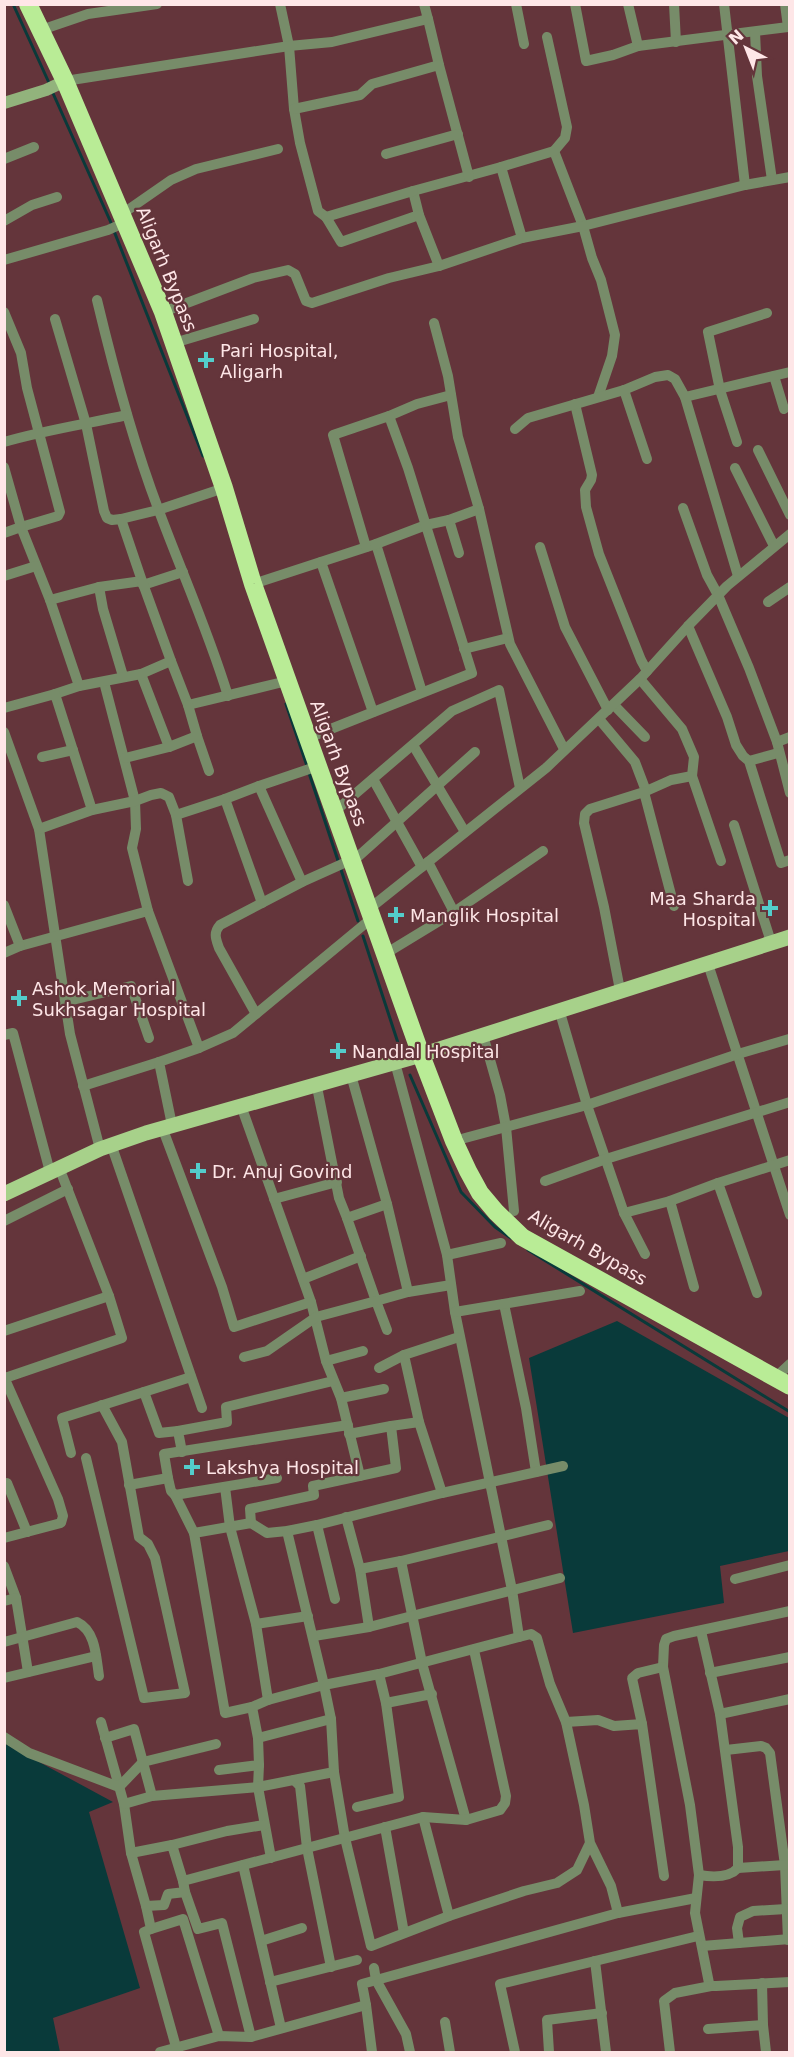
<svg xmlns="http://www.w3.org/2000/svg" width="794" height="2057" viewBox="0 0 794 2057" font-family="'DejaVu Sans',sans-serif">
<rect width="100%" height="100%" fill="#64353b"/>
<g fill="#093a3a">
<path d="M617,1321L789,1418V1551L720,1566L724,1603L573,1633L529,1358Z"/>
<path d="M4,1743L113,1802L89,1812L140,1988L53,2018L60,2052H5Z"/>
</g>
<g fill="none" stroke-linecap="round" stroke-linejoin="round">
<g stroke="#093a3a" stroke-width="3">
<path d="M13,4L50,85"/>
<path d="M52,91L112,225"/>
<path d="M114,231L203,456"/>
<path d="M286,704L307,766"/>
<path d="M309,773L358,921"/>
<path d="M363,936L401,1052"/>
<path d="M410,1075L461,1192L495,1227L511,1238"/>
<path d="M528,1250L790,1412"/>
</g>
<g stroke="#778c69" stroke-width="10">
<path d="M280,4L289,46L294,109L300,143L318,211L326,217L341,242L419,215L413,191L501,167"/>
<path d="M516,4L524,44"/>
<path d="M575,4L586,61L613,55L638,46"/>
<path d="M628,4L638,46L788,27"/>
<path d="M674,4L676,42"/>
<path d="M724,4L745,185"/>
<path d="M785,4L788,27H790"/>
<path d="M428,19L439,65"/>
<path d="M41,30L88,14L157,4"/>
<path d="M755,32L757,76L772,180"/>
<path d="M65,81L289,46L332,42L428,19L424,4"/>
<path d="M294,109L360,95L372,84L439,65L469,177"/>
<path d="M554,151L583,226L592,258L601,280L615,335L612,356L598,397"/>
<path d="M386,154L458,134"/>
<path d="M4,159L34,147"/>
<path d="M122,214L171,180L196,169L278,149"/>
<path d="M419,215L439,266"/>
<path d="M326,217L413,191"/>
<path d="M4,221L32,205L57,197"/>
<path d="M522,238L501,167L554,151L565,138L567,127L547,37"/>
<path d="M4,260L108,230L126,222"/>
<path d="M97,300C114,371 133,443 159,511C182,573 209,633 228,696"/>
<path d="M4,312L21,353L27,388L60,512L58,516L21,527L50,600L79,686"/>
<path d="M163,312L253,278L288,270L295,274L306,301L312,303L389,278L439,266L522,238L583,226L745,185L790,177"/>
<path d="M55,319L86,424L104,511L107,518L112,520L121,519L158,510L224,488"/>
<path d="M174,343L254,319"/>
<path d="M774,376L784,409"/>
<path d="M624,390L647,459"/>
<path d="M685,397L790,372"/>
<path d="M575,404L592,475L591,480L585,490L586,507L599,554L641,660L647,671"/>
<path d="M389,416L417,404L451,395"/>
<path d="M515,429L528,418L624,390L655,377L668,375L675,379L685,397L738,576"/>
<path d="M4,442C45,430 86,424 127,415"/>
<path d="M737,442L720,390L708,332L767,313"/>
<path d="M758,450L790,515"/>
<path d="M4,467L21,527L4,533"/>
<path d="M735,468L774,546"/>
<path d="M683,508L707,575L718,595L749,668L777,742L790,737"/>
<path d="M479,509L510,644L564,749"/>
<path d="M449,520L459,553"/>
<path d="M376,544L422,692"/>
<path d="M540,547L565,627L608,710"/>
<path d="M321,562L373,712"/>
<path d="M4,576L36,566"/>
<path d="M253,584L376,544L426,525L449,520L479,509L458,437L448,376L434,323"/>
<path d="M143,585L183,572"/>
<path d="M99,587L103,609L123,676"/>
<path d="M50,600L99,587L142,581L121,519"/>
<path d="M768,602L790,587"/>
<path d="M688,626L727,717L736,745L743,756L749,761L781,863L790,860"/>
<path d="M464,649L508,638"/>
<path d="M171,661L188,705L287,681"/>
<path d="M141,674L169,747"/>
<path d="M640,679L682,729L694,757L692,776L671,780L644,792"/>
<path d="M104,682L135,801L136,829L132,848L148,911"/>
<path d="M55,694L79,686L141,674L171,661L142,581"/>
<path d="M614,705L645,737"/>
<path d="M4,708L55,694L92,810"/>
<path d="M599,719L635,762L646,791"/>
<path d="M4,732L39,829L70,1034L100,1149"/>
<path d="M197,736L209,771"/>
<path d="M308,738L472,673L408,468L389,416L333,435L366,547"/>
<path d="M777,742L790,793"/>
<path d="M413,745L465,832"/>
<path d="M42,757L73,750"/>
<path d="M125,758L169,747L197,736L188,705"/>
<path d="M749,761L778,753"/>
<path d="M692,776L721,861"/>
<path d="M373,779L422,867"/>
<path d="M259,786L225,799L262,903"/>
<path d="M334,812L452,711L499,690L520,788"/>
<path d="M734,825L771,942"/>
<path d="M39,829L92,810L135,801L151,795L161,793L169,797L176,815"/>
<path d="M352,862L475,752"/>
<path d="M428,862L454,912"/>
<path d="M188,881L176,815L225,799"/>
<path d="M302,882L259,786L318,766"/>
<path d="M4,905L20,946L148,911L199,1048"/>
<path d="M369,909L546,768L640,679L688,626L727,586L790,534"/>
<path d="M4,953L20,946"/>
<path d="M385,954L454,912L543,851"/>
<path d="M708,964L790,1215"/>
<path d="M620,990L604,907L584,823L585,814L590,809L644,792L674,906"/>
<path d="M64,1002L131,986L149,1038"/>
<path d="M256,1014L219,948C216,939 213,933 220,925L302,882L351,860"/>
<path d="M561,1016L587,1105L624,1213L645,1254"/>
<path d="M4,1035L13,1033L50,1172"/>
<path d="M485,1042L500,1095L506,1127L514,1211"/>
<path d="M397,1070L447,1255L455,1312L512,1590L519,1637"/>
<path d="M353,1082L387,1204L408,1292"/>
<path d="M83,1086L159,1062"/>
<path d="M318,1092L339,1198L347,1218"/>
<path d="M244,1114L311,1302L326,1361L341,1398L360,1476"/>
<path d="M172,1125L159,1062L199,1048L233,1033L372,918"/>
<path d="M165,1135L222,1287L234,1327L311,1302"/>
<path d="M454,1141L587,1105L738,1054L789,1039"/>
<path d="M111,1144L202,1408"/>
<path d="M545,1181L606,1159L790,1102"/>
<path d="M718,1183L757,1293"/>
<path d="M274,1199L337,1182"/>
<path d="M670,1201L694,1287"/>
<path d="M387,1204L347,1218L376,1301L408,1292L451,1285"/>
<path d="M624,1213L670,1201L718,1183L790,1160"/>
<path d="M4,1221L68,1189"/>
<path d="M447,1255L501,1243"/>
<path d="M303,1279L361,1256"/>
<path d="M504,1304L526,1408L536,1472"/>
<path d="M455,1312L580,1291"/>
<path d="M4,1331L109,1296"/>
<path d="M244,1357L267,1351L316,1317L376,1301L387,1330"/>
<path d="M326,1361L363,1351"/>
<path d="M379,1368L404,1355"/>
<path d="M4,1377L58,1499L63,1516L61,1523L4,1538"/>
<path d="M5,1378L122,1338L109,1296L62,1175"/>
<path d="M775,1378L790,1364"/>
<path d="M144,1392L159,1433L178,1431"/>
<path d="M341,1398L384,1389"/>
<path d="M391,1426L419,1422"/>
<path d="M182,1452L178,1431L227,1422L226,1407L333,1381"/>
<path d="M71,1453L62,1418L191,1377"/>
<path d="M86,1458L144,1698L185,1693L155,1558L148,1544L139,1537L122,1442L102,1405"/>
<path d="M168,1478L171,1491L175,1495L277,1478"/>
<path d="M7,1483L27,1532"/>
<path d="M129,1485L168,1478L164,1454L348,1425"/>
<path d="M225,1487L230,1527L256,1624L268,1700"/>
<path d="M442,1493L419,1422L404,1355L459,1337"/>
<path d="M175,1495L194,1533"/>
<path d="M346,1517L360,1569L369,1627"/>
<path d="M251,1523L250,1509L314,1495L313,1486L396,1468L391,1426L349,1434"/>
<path d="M317,1525L335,1599"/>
<path d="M401,1561L422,1663L466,1820"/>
<path d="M4,1566L16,1598"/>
<path d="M360,1569L401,1561L548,1525"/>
<path d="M735,1579L790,1565"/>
<path d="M4,1601L16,1598L28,1672"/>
<path d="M790,1611L674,1636L666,1639L664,1645L663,1667L690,1805L699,1875L695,1913L709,1983L711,1986H716L790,1982"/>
<path d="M256,1624L308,1616"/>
<path d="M701,1631L720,1714L790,1699"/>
<path d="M314,1636L369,1627L560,1578"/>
<path d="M4,1642L77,1622C96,1631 96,1657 99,1676"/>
<path d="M710,1673L790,1657"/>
<path d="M4,1678L96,1656"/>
<path d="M386,1703L432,1694"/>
<path d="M252,1707L225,1713L194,1533L251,1523L267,1533L287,1531L317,1525L442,1493L563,1466"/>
<path d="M101,1722L124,1804L131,1853L146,1906"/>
<path d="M566,1722L598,1720L614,1726L642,1724L664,1876"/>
<path d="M642,1724L632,1678L638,1673L663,1667"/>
<path d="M4,1737L29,1753L119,1787L143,1762L216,1744"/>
<path d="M105,1738L134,1729L152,1796"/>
<path d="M258,1738L331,1719"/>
<path d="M726,1750L761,1746L766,1748L770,1753L785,1865L788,1940"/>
<path d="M259,1765L258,1787L271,1858"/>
<path d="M219,1770L259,1765L258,1738L252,1707L268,1700L324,1685L287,1531"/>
<path d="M294,1780L300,1786L307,1848L331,1967"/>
<path d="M124,1804L152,1796L258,1787L334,1772"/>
<path d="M357,1807L399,1797L386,1703L379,1674"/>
<path d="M423,1817L449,1916"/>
<path d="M385,1827L404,1933"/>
<path d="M590,1843L577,1870L557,1883L524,1891L449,1916L371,1946L345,1838L334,1772L331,1719L324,1685L379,1674L519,1637L531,1634L537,1638L550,1684L566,1722L584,1805L590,1843L611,1886L618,1913"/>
<path d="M172,1845L227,1831L264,1825"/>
<path d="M131,1853L172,1845L183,1881L423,1817L466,1820L500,1810L505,1803L506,1796L474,1650"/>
<path d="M243,1865L281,2028"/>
<path d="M738,1868L785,1865"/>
<path d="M699,1875C711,1877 729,1878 738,1868V1847L720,1714"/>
<path d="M185,1892L198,1929L222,1923L251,2037"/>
<path d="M151,1929L183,1919L219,2036"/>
<path d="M261,1941L302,1928"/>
<path d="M739,1943L737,1928L740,1917L753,1911L786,1909"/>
<path d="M702,1946L790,1939"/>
<path d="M595,1961L606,2052"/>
<path d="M374,1968L376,1980L406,2034L410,2052"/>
<path d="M270,1982L357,1960"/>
<path d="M762,1983L763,2025"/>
<path d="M366,2005L372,2052"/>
<path d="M445,2022L450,2052"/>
<path d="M708,2029L763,2025L766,2052"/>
<path d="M176,2047L144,1932L151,1929L146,1906L164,1905L168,1894L185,1892L183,1881"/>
<path d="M160,2052L219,2036L251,2037L366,2005L362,1984L618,1913L696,1898"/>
<path d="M515,2052L500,1984L698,1936"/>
<path d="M549,2052L547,2020L602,2013"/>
<path d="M670,2052L664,2001L675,1993L711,1986"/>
</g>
<path stroke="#92b37c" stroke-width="12" d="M4,103L46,90L65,81"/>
<path stroke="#a7d18a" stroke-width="15" d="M4,1194L100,1149L146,1133L421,1055L790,937"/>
<path stroke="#b9ec96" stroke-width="18" d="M28,4L65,81L163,312L224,488L253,584L421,1055L454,1141L468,1171L480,1193L496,1212L522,1237L790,1386"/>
</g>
<g fill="#53cdcb" stroke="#64353b" stroke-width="2">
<path d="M203 351h6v6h6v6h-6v6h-6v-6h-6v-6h6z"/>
<path d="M767 899h6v6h6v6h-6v6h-6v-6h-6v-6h6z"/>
<path d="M393 906h6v6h6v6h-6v6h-6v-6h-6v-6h6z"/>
<path d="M16 989h6v6h6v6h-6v6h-6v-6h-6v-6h6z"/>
<path d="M335 1042h6v6h6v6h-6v6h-6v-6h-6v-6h6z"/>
<path d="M195 1162h6v6h6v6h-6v6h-6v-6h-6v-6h6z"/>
<path d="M189 1458h6v6h6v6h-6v6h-6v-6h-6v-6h6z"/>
</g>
<g text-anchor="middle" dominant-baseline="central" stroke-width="4.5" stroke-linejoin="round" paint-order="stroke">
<g font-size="18" fill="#fee6e7" stroke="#64353b">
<text transform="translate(167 269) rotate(68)">Aligarh Bypass</text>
<text transform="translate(339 763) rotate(70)">Aligarh Bypass</text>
<text transform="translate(588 1247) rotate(30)">Aligarh Bypass</text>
</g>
<g font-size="18" fill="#fee6e7" stroke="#64353b" text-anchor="start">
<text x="220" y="350">Pari Hospital,<tspan x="220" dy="21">Aligarh</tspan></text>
<text x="756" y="898" text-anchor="end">Maa Sharda<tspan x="756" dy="21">Hospital</tspan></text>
<text x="410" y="915">Manglik Hospital</text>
<text x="32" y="988">Ashok Memorial<tspan x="32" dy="21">Sukhsagar Hospital</tspan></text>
<text x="352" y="1051">Nandlal Hospital</text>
<text x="212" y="1171">Dr. Anuj Govind</text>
<text x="206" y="1467">Lakshya Hospital</text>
</g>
</g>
<rect width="794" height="2057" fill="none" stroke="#fee6e7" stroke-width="12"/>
<g transform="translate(746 48) rotate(318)" stroke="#64353b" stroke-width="4.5" paint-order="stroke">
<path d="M0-4.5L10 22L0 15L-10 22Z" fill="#fee6e7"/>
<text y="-9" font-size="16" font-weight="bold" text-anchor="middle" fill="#fee6e7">N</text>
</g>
</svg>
